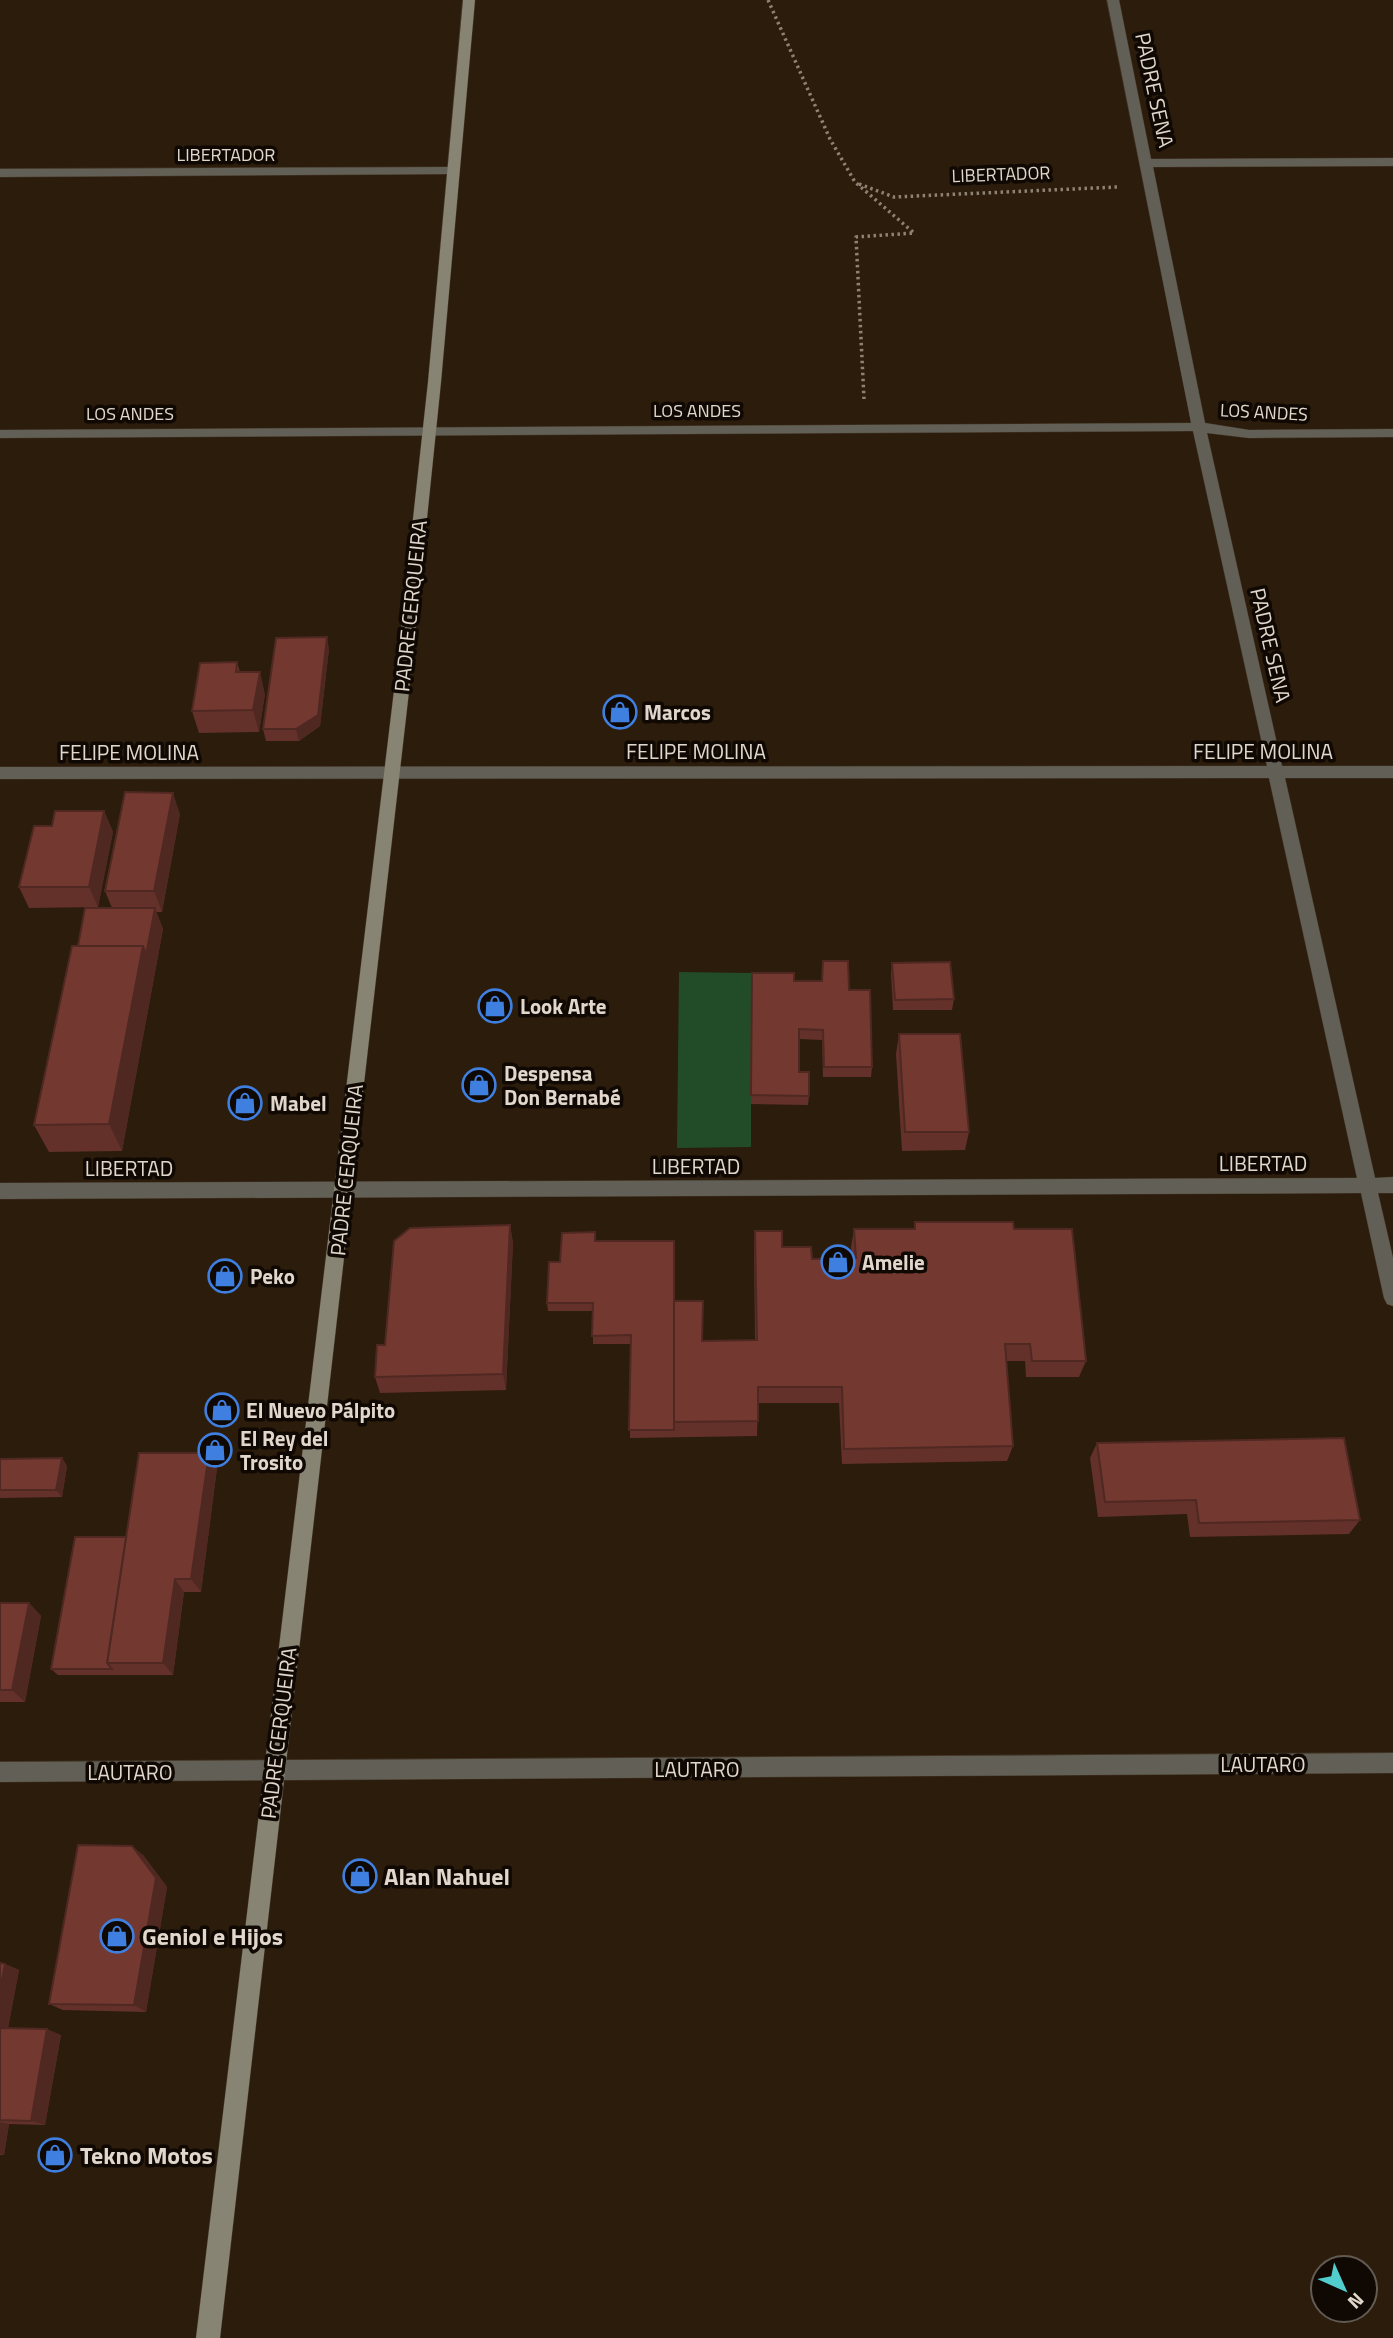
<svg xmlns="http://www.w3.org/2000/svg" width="1393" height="2338" viewBox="0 0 1393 2338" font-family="'Titillium Web',sans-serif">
<rect width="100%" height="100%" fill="#2b1c0c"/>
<path fill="#224c28" d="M679,972L751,973V1147L677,1148Z"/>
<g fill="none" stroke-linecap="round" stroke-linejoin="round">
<defs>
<g id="street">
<path d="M1107,0H1119L1151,159L1393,158V166L1153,167L1205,423L1249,430L1393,429V437L1249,438L1207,433L1282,766H1393V778H1285L1375,1178L1393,1177V1193H1378L1393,1258V1306L1387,1304L1384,1298L1361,1193L0,1199V1183L1357,1178L1269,778L0,779V767L1267,766L1193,431L0,438V430L1191,423Z"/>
<path d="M451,167L455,168V174L0,177V169Z"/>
<path d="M1393,1753V1773L0,1782V1762Z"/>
</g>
<path id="secondary" d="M463,0H475L441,382L411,674L220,2338H196L396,674L428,382Z"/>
</defs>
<use href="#street" stroke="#443627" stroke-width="1"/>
<use href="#secondary" stroke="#443627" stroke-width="1"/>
<g stroke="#8e8275" stroke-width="3.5" stroke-dasharray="2.5 3.5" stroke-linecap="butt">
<path d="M768,0L830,139L855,182L914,233L856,237L864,399"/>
<path d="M859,184L894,197L1117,187"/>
</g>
<use href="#street" fill="#626056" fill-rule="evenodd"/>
<use href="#secondary" fill="#888474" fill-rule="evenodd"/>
</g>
<g fill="#63312a">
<path d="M329,649L320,726L299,741H266L263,729Z"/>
<path d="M237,662L240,672L265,694L259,732L199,733L192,711Z"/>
<path d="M104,811L113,832L98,907L29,908L19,887L52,826Z"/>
<path d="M180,814L162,912H156L163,929L122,1151L49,1152L34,1125L78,946L112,908L105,891Z"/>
<path d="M823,961L849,990L872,1067L871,1077H823L822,1040L799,1039V1072L809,1096L808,1105L751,1104L752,973L794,981H822Z"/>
<path d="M892,963L954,999L952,1010H893L891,974Z"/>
<path d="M899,1034L969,1132L965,1150L902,1151L896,1054Z"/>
<path d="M915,1222L1014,1229L1086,1361L1079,1377H1026L1025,1361H1006L1013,1446L1007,1461L842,1464L839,1403H758L757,1436L630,1438V1344H593V1311H548L547,1303L596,1241L674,1327L702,1341L755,1340L754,1249L755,1231L782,1247L812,1259L852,1258L851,1247L854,1229H914Z"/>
<path d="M510,1225L513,1243L506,1390L380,1393L375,1377L385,1345Z"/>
<path d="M1097,1443L1360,1520L1349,1534L1190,1537L1187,1514L1098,1517L1090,1458Z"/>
<path d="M62,1458L67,1466L62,1497L0,1498V1459Z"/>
<path d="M217,1468L201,1592H184L173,1675H58L51,1669L126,1537Z"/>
<path d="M0,1603H29L41,1616L25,1702H0Z"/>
<path d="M143,1855L167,1887L146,2012L63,2010L49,2004Z"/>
<path d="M0,1963L5,1964L19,1970L8,2028L61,2035L45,2125L9,2124L4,2155H0Z"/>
</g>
<g fill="#502822">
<path d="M327,637L329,649L320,726L299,741L296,729Z"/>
<path d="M260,672L265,694L259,732L253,710Z"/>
<path d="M173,793L180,814L162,912L154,891Z"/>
<path d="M104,811L113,832L98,907L89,887Z"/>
<path d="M155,908L163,929L122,1151L109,1124L143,946Z"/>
<path d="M510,1225L513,1243L506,1390L503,1374Z"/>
<path d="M209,1453L217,1468L201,1592L191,1579Z"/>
<path d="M62,1458L67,1466L62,1497L56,1490Z"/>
<path d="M175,1579L184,1592L173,1675L163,1663Z"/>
<path d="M29,1603L41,1616L25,1702L12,1690Z"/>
<path d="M132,1846L143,1855L167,1887L146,2012L134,2005Z"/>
<path d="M5,1964L19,1970L7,2034L0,2031V1990Z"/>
<path d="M47,2029L61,2035L45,2125L31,2121Z"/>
<path d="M0,2122L9,2124L4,2155L0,2154Z"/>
</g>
<g fill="#733931" stroke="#502822" stroke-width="2">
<path d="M327,637L318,715L296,729H263L276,638Z"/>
<path d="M237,662L236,672H260L253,710L192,711L200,663Z"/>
<path d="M125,792L173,793L154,891H105Z"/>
<path d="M55,811H104L89,887H19L34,826H52Z"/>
<path d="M85,908H155L146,955L143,946H78Z"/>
<path d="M72,946H143L109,1124L34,1125Z"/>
<path d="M823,961H848L849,990H870L872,1067H824L823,1030L799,1029V1072H809V1096L751,1095L752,973H794V981H822Z"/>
<path d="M950,962L954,999L895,1000L892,963Z"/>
<path d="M899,1034H960L969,1132H905Z"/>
<path d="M915,1222H1013L1014,1229H1072L1086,1361H1032L1030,1344H1005L1013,1446L844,1449L842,1387H758V1421L674,1422V1301H703L702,1341L757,1340L755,1231H782V1247H811L812,1259L856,1258L854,1229H915Z"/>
<path d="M510,1225L503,1374L375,1377L377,1345H385L394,1241L410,1228Z"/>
<path d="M595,1232V1241H674V1430H629L631,1335L592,1336L593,1303H547L549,1262H560L562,1233Z"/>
<path d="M1344,1438L1360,1520L1199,1523L1196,1500L1105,1502L1097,1443Z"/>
<path d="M139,1453H209L191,1579H175L163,1663H107Z"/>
<path d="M62,1458L56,1490H0V1459Z"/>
<path d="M75,1537H126L107,1663L112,1669H51Z"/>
<path d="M0,1603H29L12,1690H0Z"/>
<path d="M78,1845L132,1846L156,1878L134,2005L49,2004Z"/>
<path d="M0,1963L5,1964L0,1990Z"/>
<path d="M0,2028L47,2029L31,2121L0,2120Z"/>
</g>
<defs>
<symbol id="shop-ring" viewBox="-11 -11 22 22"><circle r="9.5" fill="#0f0803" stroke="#3f7fe0" stroke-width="1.5"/><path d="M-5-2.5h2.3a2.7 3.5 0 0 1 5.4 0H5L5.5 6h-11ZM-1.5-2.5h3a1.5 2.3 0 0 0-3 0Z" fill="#3f7fe0"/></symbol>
</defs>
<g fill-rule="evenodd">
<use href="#shop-ring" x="601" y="693" width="38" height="38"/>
<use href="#shop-ring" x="476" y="987" width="38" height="38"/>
<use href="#shop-ring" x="460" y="1066" width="38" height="38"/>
<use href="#shop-ring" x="226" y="1084" width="38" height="38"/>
<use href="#shop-ring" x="819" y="1243" width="38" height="38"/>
<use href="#shop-ring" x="206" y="1257" width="38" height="38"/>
<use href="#shop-ring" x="203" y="1391" width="38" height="38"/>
<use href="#shop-ring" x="196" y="1431" width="38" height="38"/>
<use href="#shop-ring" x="341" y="1857" width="38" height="38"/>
<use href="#shop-ring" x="98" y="1917" width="38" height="38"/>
<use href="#shop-ring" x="36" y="2136" width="38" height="38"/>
</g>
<g text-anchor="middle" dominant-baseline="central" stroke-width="7" stroke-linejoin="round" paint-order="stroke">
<g font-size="18" fill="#e1d7cc" stroke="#0f0803">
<text x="226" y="154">LIBERTADOR</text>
<text transform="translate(1001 174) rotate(-2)">LIBERTADOR</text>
<text x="697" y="410">LOS ANDES</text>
<text transform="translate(1264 412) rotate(3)">LOS ANDES</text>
<text x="130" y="413">LOS ANDES</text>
</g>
<g font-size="21" fill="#e1d7cc" stroke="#0f0803">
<text transform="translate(1155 90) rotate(78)">PADRE SENA</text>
<text transform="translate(410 606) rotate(-84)">PADRE CERQUEIRA</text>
<text transform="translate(1271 645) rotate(77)">PADRE SENA</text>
<text x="696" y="751">FELIPE MOLINA</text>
<text x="1263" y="751">FELIPE MOLINA</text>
<text x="129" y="752">FELIPE MOLINA</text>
<text x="1263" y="1163">LIBERTAD</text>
<text x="696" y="1166">LIBERTAD</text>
<text x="129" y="1168">LIBERTAD</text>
<text transform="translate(346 1170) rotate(-84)">PADRE CERQUEIRA</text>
<text transform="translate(278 1733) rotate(-83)">PADRE CERQUEIRA</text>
<text x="1263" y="1764">LAUTARO</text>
<text x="697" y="1769">LAUTARO</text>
<text x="130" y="1772">LAUTARO</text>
</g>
<g font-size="21" font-weight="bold" fill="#e1d7cc" stroke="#0f0803" text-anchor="start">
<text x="644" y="712">Marcos</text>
<text x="520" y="1006">Look Arte</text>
<text x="504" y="1073">Despensa<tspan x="504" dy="24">Don Bernabé</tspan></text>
<text x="270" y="1103">Mabel</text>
<text x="862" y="1262">Amelie</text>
<text x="250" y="1276">Peko</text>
<text x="246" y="1410">El Nuevo Pálpito</text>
<text x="240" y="1438">El Rey del<tspan x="240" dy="24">Trosito</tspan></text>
</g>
<g font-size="24" font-weight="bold" fill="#e1d7cc" stroke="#0f0803" text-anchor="start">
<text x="384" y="1876">Alan Nahuel</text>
<text x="142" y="1936">Geniol e Hijos</text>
<text x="80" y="2155">Tekno Motos</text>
</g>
</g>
<g transform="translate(1344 2289) rotate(135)"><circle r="33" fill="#0f0803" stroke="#635b53" stroke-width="2"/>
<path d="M0-5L12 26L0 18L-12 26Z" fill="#52cdcd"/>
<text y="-10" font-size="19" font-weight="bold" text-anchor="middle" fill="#e1d7cc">N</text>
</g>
</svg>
